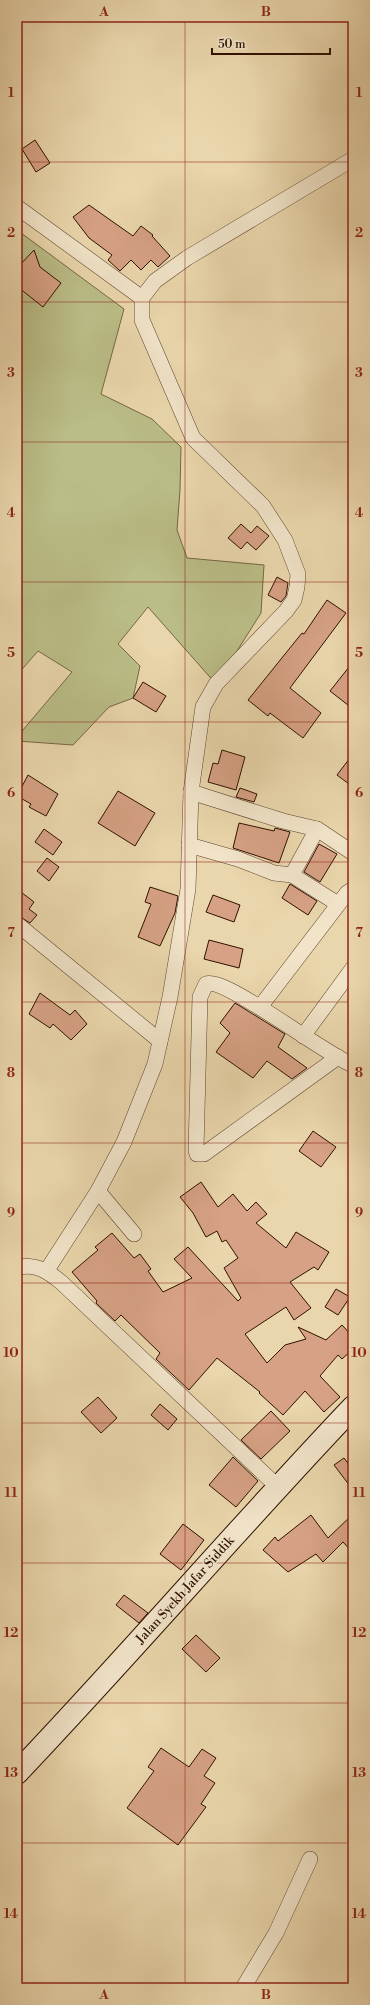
<svg xmlns="http://www.w3.org/2000/svg" width="370" height="2005" viewBox="0 0 370 2005" font-family="'Libre Bodoni',serif">
<rect width="100%" height="100%" fill="#ead6ac"/>
<filter id="stains"><feTurbulence type="fractalNoise" baseFrequency=".005" numOctaves="4"/><feColorMatrix values="0 0 0 0 .2 0 0 0 0 .09 0 0 0 0 .02 0 0 0 .5 -.17"/></filter>
<radialGradient id="worn" r=".72"><stop offset=".6" stop-color="#630" stop-opacity="0"/><stop offset="1" stop-color="#630" stop-opacity=".3"/></radialGradient>
<path fill="#babd87" stroke="#746744" d="M17,230L124,309L101,394L152,419L181,447L180,490L177,530L187,558L264,565L261,613L216,684L148,607L118,644L140,666L133,698L109,707L73,745L17,741V737L72,672L38,651L17,675Z"/>
<g fill="#d6a184" stroke="#2f1100">
<path d="M35,140L50,163L36,172L22,149Z"/>
<path d="M89,205L133,236L141,226L153,235L152,236L170,256L158,267L151,260L141,270L131,260L120,271L108,260L112,255L89,238L73,217Z"/>
<path d="M34,250L40,267L61,283L43,307L19,288L17,268Z"/>
<path d="M241,524L251,533L257,526L269,536L256,550L247,542L241,549L228,538Z"/>
<path d="M277,577L288,583L286,596L281,602L268,595Z"/>
<path d="M327,600L346,613L290,688L321,713L303,738L270,713L268,716L248,700L302,633L304,634Z"/>
<path d="M353,662V709L330,691Z"/>
<path d="M143,682L166,696L156,712L133,698Z"/>
<path d="M222,750L245,757L236,790L208,782L213,763L218,764Z"/>
<path d="M353,754V787L337,775Z"/>
<path d="M28,775L58,794L46,816L29,807L31,804L17,796Z"/>
<path d="M240,788L257,794L254,802L236,797Z"/>
<path d="M118,791L155,813L135,846L98,823Z"/>
<path d="M239,823L274,831L275,828L290,832L279,863L233,848Z"/>
<path d="M44,829L62,842L53,855L35,842Z"/>
<path d="M319,844L337,854L320,882L304,872Z"/>
<path d="M47,858L59,867L49,881L37,871Z"/>
<path d="M290,884L317,901L308,915L282,898Z"/>
<path d="M150,887L178,896L175,913L160,946L138,937L151,904L145,902Z"/>
<path d="M17,889L34,902L29,909L37,915L30,923L17,915Z"/>
<path d="M213,895L240,905L234,922L206,912Z"/>
<path d="M209,940L243,949L239,968L204,959Z"/>
<path d="M40,993L70,1015L75,1010L87,1024L71,1040L53,1024L50,1028L29,1014Z"/>
<path d="M235,1003L285,1034L278,1047L307,1068L292,1079L267,1061L253,1078L216,1052L230,1033L220,1023Z"/>
<path d="M313,1131L336,1147L321,1167L299,1151Z"/>
<path d="M201,1182L218,1207L233,1194L247,1211L256,1202L267,1214L256,1223L286,1248L296,1232L329,1252L318,1270L314,1267L290,1282L311,1308L294,1320L286,1307L245,1334L267,1363L285,1345L306,1339L298,1327L326,1340L342,1325L353,1337V1349L342,1359L338,1355L320,1376L340,1397L324,1412L305,1391L283,1415L259,1393L260,1392L217,1358L189,1390L156,1359L160,1353L121,1315L115,1321L96,1303L97,1301L72,1272L98,1250L95,1247L112,1233L134,1258L140,1254L151,1269L148,1271L163,1292L192,1278L174,1259L188,1247L238,1301L241,1298L224,1268L238,1258L226,1240L222,1242L217,1231L206,1237L193,1213L180,1197Z"/>
<path d="M336,1289L350,1297L338,1315L325,1307Z"/>
<path d="M98,1397L117,1418L101,1433L81,1412Z"/>
<path d="M160,1404L177,1419L168,1430L151,1415Z"/>
<path d="M271,1411L290,1431L261,1459L241,1440Z"/>
<path d="M233,1457L258,1481L236,1507L209,1485Z"/>
<path d="M344,1458L353,1470V1490L334,1465Z"/>
<path d="M353,1514V1553L343,1542L323,1562L316,1554L288,1572L263,1550L275,1537L278,1541L311,1515L328,1538Z"/>
<path d="M183,1524L204,1540L181,1570L160,1554Z"/>
<path d="M124,1595L148,1613L139,1623L116,1605Z"/>
<path d="M196,1635L220,1658L206,1672L182,1649Z"/>
<path d="M161,1748L189,1767L202,1749L216,1758L204,1776L215,1783L201,1804L206,1807L178,1845L127,1808L154,1771L148,1767Z"/>
</g>
<g fill="none" stroke-linecap="round" stroke-linejoin="round">
<defs>
<g id="minor">
<path d="M17,207L142,298"/>
<path d="M191,792L283,821L317,829L353,853"/>
<path d="M189,845L238,859L274,873L292,875L317,829"/>
<path d="M292,875L338,904"/>
<path d="M17,924L160,1041"/>
<path d="M260,1007L347,893L353,889"/>
<path d="M303,1036L353,968"/>
<path d="M338,1057L204,1154H197L196,1150L200,997L206,984C225,976 325,1055 353,1065"/>
<path d="M98,1191L134,1234"/>
<path d="M17,1268C35,1262 49,1272 62,1283L278,1487"/>
<path d="M47,1270L98,1191L124,1142L155,1064L170,997L188,889L191,792L203,707L216,684L286,611L294,600L297,587L298,574L285,540L263,506L193,438L142,320V298L155,281L187,258L353,159"/>
<path d="M243,1988L276,1933L310,1859"/>
</g>
<path id="secondary" d="M17,1773C131,1653 239,1527 353,1407"/>
</defs>
<use href="#minor" stroke="#5e422b" stroke-width="16"/>
<use href="#secondary" stroke="#2f1100" stroke-width="24"/>
<use href="#minor" stroke="#f1e4c9" stroke-width="15"/>
<use href="#secondary" stroke="#f1e4c9" stroke-width="22"/>
</g>
<path fill="none" stroke="#8f2418" stroke-width="1" stroke-opacity="0.55" d="M185,17V1988M17,162H353M17,302H353M17,442H353M17,582H353M17,722H353M17,862H353M17,1002H353M17,1143H353M17,1283H353M17,1423H353M17,1563H353M17,1703H353M17,1843H353"/>
<g text-anchor="middle" dominant-baseline="central" stroke-width="3" stroke-linejoin="round" paint-order="stroke">
<g font-size="13" fill="#2f1100" stroke="#f1e4c9">
<text transform="translate(185 1590) rotate(-48)">Jalan Syekh Jafar Siddik</text>
</g>
</g>
<rect width="370" height="2005" fill="none" stroke="#ead6ac" stroke-width="44"/>
<path d="M212 48v6h118v-6" fill="none" stroke="#2f1100" stroke-width="2"/>
<text x="218" y="48" font-size="12" fill="#2f1100" stroke="#f1e4c9" stroke-width="3" paint-order="stroke">50 m</text>
<rect x="22" y="22" width="326" height="1961" fill="none" stroke="#8f2418" stroke-width="1.5"/>
<g font-size="13" text-anchor="middle" font-weight="bold" fill="#8f2418">
<text x="104" y="16">A</text>
<text x="266" y="16">B</text>
<text x="11" y="97">1</text>
<text x="359" y="97">1</text>
<text x="11" y="237">2</text>
<text x="359" y="237">2</text>
<text x="11" y="377">3</text>
<text x="359" y="377">3</text>
<text x="11" y="517">4</text>
<text x="359" y="517">4</text>
<text x="11" y="657">5</text>
<text x="359" y="657">5</text>
<text x="11" y="797">6</text>
<text x="359" y="797">6</text>
<text x="11" y="937">7</text>
<text x="359" y="937">7</text>
<text x="11" y="1077">8</text>
<text x="359" y="1077">8</text>
<text x="11" y="1217">9</text>
<text x="359" y="1217">9</text>
<text x="11" y="1357">10</text>
<text x="359" y="1357">10</text>
<text x="11" y="1497">11</text>
<text x="359" y="1497">11</text>
<text x="11" y="1637">12</text>
<text x="359" y="1637">12</text>
<text x="11" y="1777">13</text>
<text x="359" y="1777">13</text>
<text x="11" y="1918">14</text>
<text x="359" y="1918">14</text>
<text x="104" y="1999">A</text>
<text x="266" y="1999">B</text>
</g>
<rect width="100%" height="100%" filter="url(#stains)"/>
<rect width="100%" height="100%" fill="url(#worn)"/>
</svg>
